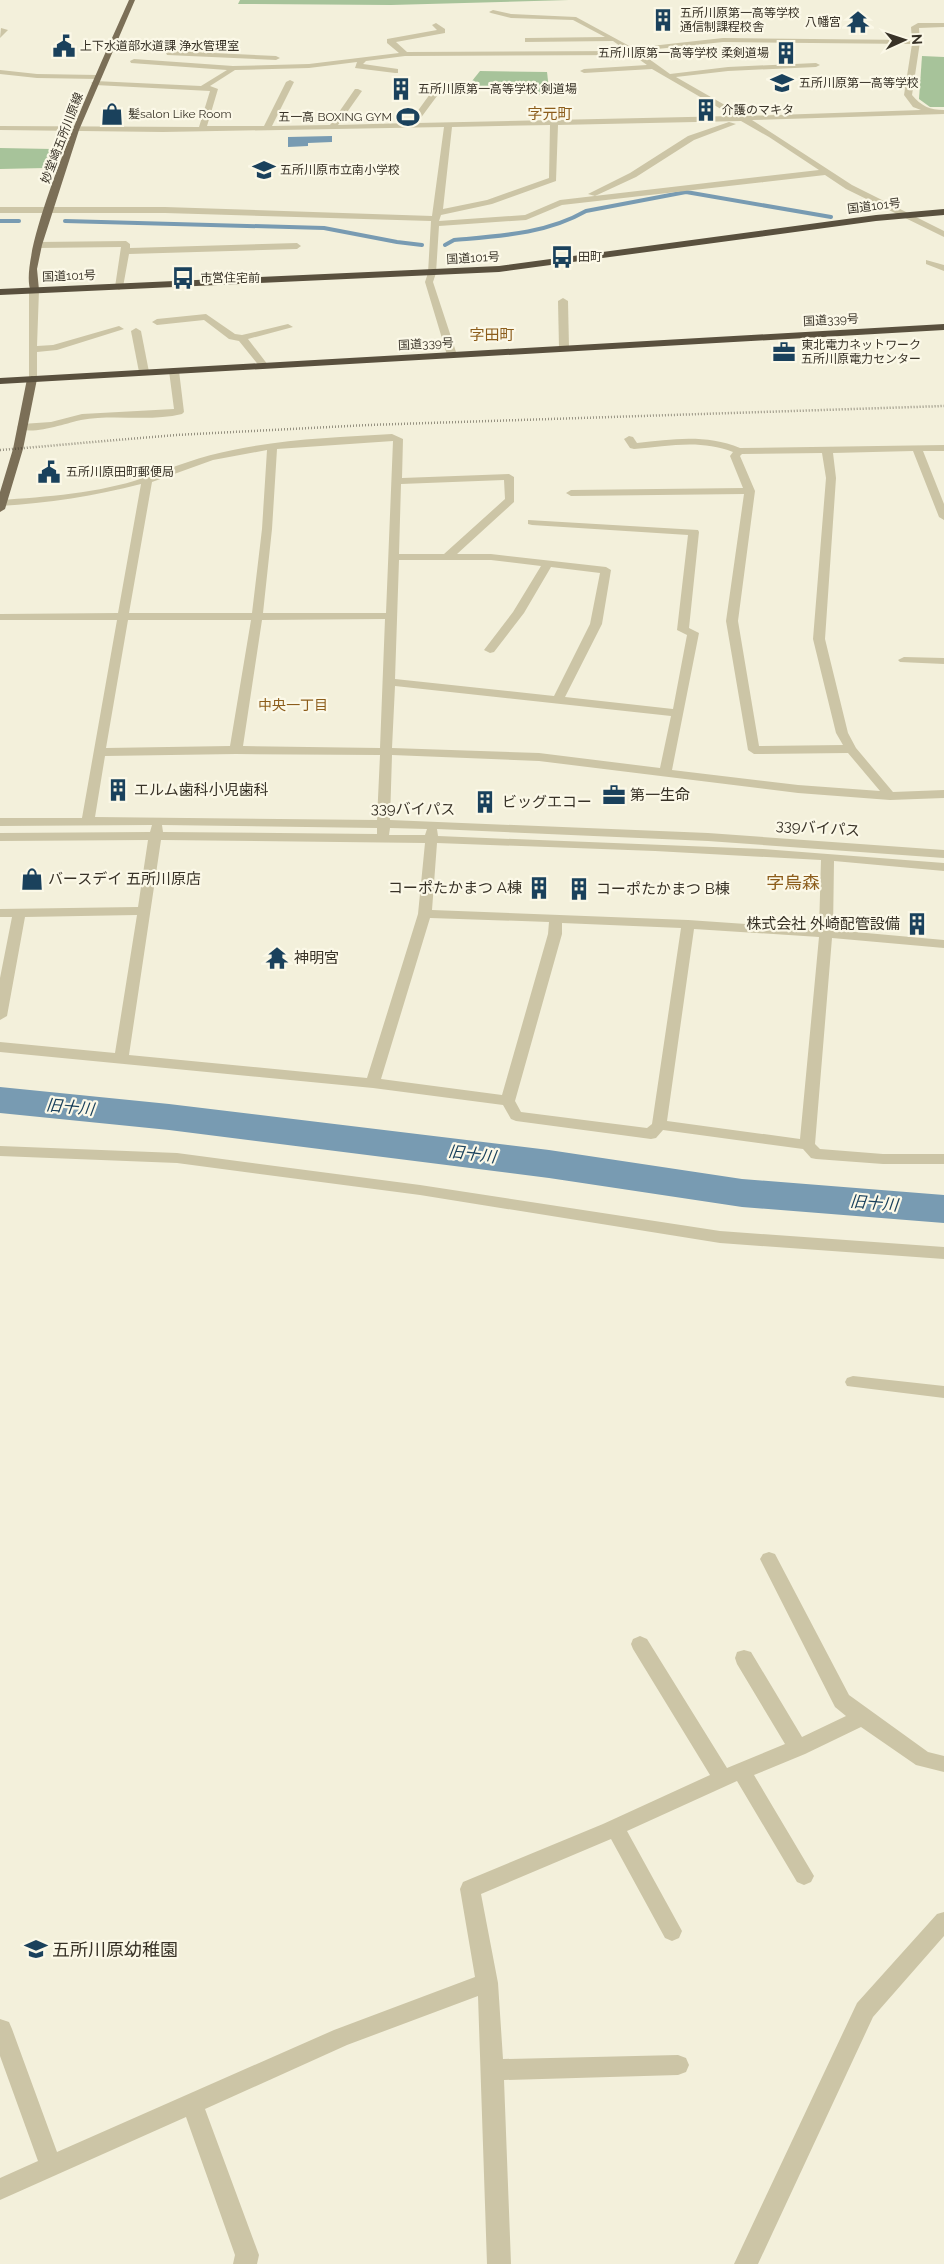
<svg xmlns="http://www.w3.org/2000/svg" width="944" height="2264" viewBox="0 0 944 2264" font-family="Raleway,'Noto Sans JP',sans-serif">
<rect width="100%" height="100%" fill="#f3f0db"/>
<g fill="#a7c39a">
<path d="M240,0H569L391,5L238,4Z"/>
<path d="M922,56L944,57V107H930L919,99Z"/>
<path d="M480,71L547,72L549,89L539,95L468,86Z"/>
<path d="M0,148L52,149L45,168L0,169Z"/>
</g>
<path fill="#789bb2" d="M332,136V142L308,143V146L288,147V137Z"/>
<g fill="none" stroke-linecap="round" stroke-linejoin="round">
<g stroke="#789bb2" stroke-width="4">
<path d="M0,221H19"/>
<path d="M65,221L324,228L397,242L422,245"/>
<path d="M445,245L454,240C499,236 546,234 586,211L686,192L831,217"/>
</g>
<path fill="#789bb2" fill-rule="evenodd" d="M0,1087L169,1104L549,1150L742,1179L944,1195V1223L742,1207L549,1178L169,1130L0,1113Z"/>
<g fill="#ccc5a6" fill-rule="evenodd">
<path d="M493,10L511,14L576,17L633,48L723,38L912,40L911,27L918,23H944V27L919,28L920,42L912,95C921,106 930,110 944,110V114L752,120L852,185L944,231V237L846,189L825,175L562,205L526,220L439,226L436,273L433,282L457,355L452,358L447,355L425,282L428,273L431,221L165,213H0V207H165L432,216L444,127L163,132L0,130V126L199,127L210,91L95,85L91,83L95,81L201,86L227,70L131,63L130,61L134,59L233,66L309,64L399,53L387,43V39L437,30L432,25L436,23L445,29V33L396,42L407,52L627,51L613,41L525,42V38H528L605,37L573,20L511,18L491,13L489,12ZM723,42L912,44L904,95L913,107L921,110L744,116L676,77L728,71L816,67L820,65L816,63L728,67L670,74L638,51ZM633,55L647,65L584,69L580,71L584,73L652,69L733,116L417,123L437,96L433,94H430L409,123L338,125L362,91L358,89H355L330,125L272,126L294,82L290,80L286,82L264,126H207L218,89L210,86L235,70L309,68L357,62L355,68L395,73H398V69L363,64L366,61L405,56ZM741,121L769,137L819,170L560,200L525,215L439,221L441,215L492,204L556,181L558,125ZM550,125L549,178L487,200L443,209L452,127Z"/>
<path d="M1,28L8,30L0,38Z"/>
<path d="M170,51L276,56L280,58L276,60L167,55L166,53Z"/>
<path d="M0,70L37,74L98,75L102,77L98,79L37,78L0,74Z"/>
<path d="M729,122L736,124L694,140L636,177L595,196L588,194L630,173L688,136Z"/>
<path d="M126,241L130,244V248L297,243L301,246L297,249L129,254L123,287L119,290L115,287L121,247L38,248L34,245L38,242Z"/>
<path d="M926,260L944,265V271L926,264Z"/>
<path d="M34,287L39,290L37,346L53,345L119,326L124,329L57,350L37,352V379L32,382L29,381V290Z"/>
<path d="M563,298L568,301L569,348L564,351L559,348L558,301Z"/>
<path d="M206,314L235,334L242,335L288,324L293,327L248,339L268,365L263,368L260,367L239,341L229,339L204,320L157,325L152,322L157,319Z"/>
<path d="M136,328L141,331L149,372L144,375L139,372L131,331Z"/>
<path d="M174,368L179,371L184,412L182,414C150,422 114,414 81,420C67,423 28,437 17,427L22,424L51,422L82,414L174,409L169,371Z"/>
<path d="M392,434L403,439L402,478L509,474L514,477V502L457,554H491L606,567L611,570L602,624L565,697L673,709L687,635L677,630L688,535L532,525L528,524V520L698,530L699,532L689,628L699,633L672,770L798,785L880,791L848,753L754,754L748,750L726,621L744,494L571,496L566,493L571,490L743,488L730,456L733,452C701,439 667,446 634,449L630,448L624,439L629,436L633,437L637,443C672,439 706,434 740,448L944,445V451H923L944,504V520L939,517L913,451L833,453L836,478L825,639L848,733L856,748L893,792L944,790V798L890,800L798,793L539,761L392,755L390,820L708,833L944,850V858L708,841L437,829L438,836L763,849L944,863V871L834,861L833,930L944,940V948L832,938L815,1144L820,1149L883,1154H944V1164H883L816,1159L811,1158L803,1149L663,1130L656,1138L651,1139L516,1121L511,1119L503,1105L373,1088L0,1052V1042L115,1053L137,915L25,917L7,1016L0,1020V978L12,917H0V909L138,907L148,840L0,841V833L150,832L152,825L0,826V818H82L117,620H0V614L118,613L141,484C95,496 48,503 0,506V500C45,497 100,493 143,478C172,467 202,456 233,450C285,439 339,437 392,434ZM393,441L386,613H263L272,529L277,449ZM267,450L262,529L252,613H129L152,482L213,460ZM822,453L826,478L813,639L836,733L843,745L759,746L738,621L755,491L740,456L742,454ZM504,480L505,499L444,554H399L401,484ZM399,560H491L541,566L513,612L484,650L490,653L494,652L524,613L551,567L600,573L590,624L554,696L395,679ZM385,619L380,748L243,746L262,620ZM128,620H251L230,746L106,748ZM395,686L671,716L660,768L539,753L392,748ZM236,754L380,755L377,820L95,817L105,756ZM162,825L377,828V834L163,832ZM390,828L427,829L425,835H389ZM161,840L425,843L418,914L367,1078L129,1055ZM437,843L655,851L821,860L819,929L688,920L432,910ZM430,918L549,922L548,934L502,1095L381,1079ZM562,923L681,928L652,1124L647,1128L521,1112L515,1101L562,934ZM694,929L819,937L800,1139L667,1121Z"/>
<path d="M904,657L944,658V664L900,662L898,660Z"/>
<path d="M0,1146L177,1153L420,1185L720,1231L944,1247V1259L720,1243L420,1195L177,1163L0,1156Z"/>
<path d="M853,1376L944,1386V1398L847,1386L845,1382L847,1378Z"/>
<path d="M769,1552L775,1554L849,1695L928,1752L944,1756V1772L916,1765L861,1727L805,1754L754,1775L814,1876L811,1882L804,1885L797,1882L737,1781L627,1831L682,1931L679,1938L672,1941L665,1938L611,1839L481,1894L498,1983L503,2059L678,2055L686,2058L689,2065L686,2072L678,2075L504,2080L511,2264H487L478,1996L347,2045L205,2109L259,2255L257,2264H233L235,2255L186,2117L0,2200V2178L38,2161L0,2056V2019L9,2022L12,2029L57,2152L334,2030L475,1977L460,1889L463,1882L603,1824L710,1775L633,1649L631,1644L633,1639L640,1636L647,1639L727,1768L785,1744L737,1664L735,1658L737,1652L744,1650L751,1652L802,1737L846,1716L835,1707L760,1559L763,1554Z"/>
<path d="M944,1912V1936L873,2017L758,2264H734L857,2003L937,1914Z"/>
</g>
<g fill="#7b6f57" fill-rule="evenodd">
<path d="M129,0H135L79,130L42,245L37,269L39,290L31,292C13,251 108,48 129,0Z"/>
<path d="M32,376L37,379L23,449L5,509L0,512V492L13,449L27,379Z"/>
</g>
<g fill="#59503e" fill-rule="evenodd">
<path d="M944,209V215L876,221L499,272L0,295V289L499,266L876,215Z"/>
<path d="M944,324V330L0,384V378Z"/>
</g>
<path stroke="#383227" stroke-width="2.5" stroke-dasharray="0.5 2.5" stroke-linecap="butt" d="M0,450L176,435L368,425L944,406"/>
</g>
<defs>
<symbol id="building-bare" viewBox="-9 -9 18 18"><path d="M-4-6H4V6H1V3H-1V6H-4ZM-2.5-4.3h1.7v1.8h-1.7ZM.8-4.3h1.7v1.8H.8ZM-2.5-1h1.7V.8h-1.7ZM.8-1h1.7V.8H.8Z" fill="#1a415c" stroke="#fbf8e7" stroke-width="2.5" paint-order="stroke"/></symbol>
<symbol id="temple-bare" viewBox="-9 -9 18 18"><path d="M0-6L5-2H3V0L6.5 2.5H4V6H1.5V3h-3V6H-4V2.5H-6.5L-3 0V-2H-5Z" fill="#1a415c" stroke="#fbf8e7" stroke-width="2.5" paint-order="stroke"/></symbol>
<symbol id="civic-bare" viewBox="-9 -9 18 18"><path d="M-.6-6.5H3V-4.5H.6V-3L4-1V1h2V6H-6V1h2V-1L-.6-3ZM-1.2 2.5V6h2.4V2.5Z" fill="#1a415c" stroke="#fbf8e7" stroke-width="2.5" paint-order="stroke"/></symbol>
<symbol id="school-bare" viewBox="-9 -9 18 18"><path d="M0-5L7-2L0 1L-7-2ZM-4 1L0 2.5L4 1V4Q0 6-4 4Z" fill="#1a415c" stroke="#fbf8e7" stroke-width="2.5" paint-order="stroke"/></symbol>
<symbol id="shop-bare" viewBox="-9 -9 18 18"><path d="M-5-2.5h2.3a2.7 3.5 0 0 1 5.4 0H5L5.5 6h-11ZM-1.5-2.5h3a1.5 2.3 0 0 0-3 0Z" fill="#1a415c" stroke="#fbf8e7" stroke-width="2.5" paint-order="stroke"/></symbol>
<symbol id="stadium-bare" viewBox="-9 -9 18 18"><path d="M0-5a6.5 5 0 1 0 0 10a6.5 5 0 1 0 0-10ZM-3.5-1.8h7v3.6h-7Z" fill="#1a415c" stroke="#fbf8e7" stroke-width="2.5" paint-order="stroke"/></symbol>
<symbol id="bus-bare" viewBox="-9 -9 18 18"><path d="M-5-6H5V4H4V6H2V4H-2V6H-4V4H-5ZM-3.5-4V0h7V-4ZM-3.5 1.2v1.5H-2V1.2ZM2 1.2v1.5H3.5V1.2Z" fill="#1a415c" stroke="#fbf8e7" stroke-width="2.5" paint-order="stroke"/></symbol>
<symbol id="office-bare" viewBox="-9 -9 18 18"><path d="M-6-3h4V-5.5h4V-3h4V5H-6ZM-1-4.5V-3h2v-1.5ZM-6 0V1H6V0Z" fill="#1a415c" stroke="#fbf8e7" stroke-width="2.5" paint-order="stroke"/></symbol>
</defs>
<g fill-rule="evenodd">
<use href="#building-bare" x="647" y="4" width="32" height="32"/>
<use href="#temple-bare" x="842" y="6" width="32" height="32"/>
<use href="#civic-bare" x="48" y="30" width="32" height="32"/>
<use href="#building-bare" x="770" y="37" width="32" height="32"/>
<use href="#school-bare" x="766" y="67" width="32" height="32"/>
<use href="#building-bare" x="385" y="73" width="32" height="32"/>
<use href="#building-bare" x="690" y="94" width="32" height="32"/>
<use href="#shop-bare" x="96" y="98" width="32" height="32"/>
<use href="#stadium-bare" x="392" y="101" width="32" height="32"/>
<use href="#school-bare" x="248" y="154" width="32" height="32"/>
<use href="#bus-bare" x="546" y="241" width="32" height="32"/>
<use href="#bus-bare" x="167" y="262" width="32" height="32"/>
<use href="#office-bare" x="768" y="336" width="32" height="32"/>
<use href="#civic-bare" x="33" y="456" width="32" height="32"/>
<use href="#building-bare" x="102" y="774" width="32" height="32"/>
<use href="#office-bare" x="598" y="779" width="32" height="32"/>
<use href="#building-bare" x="469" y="786" width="32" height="32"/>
<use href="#shop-bare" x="16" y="863" width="32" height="32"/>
<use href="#building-bare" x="523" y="872" width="32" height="32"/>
<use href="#building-bare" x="563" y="873" width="32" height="32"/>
<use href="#building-bare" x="901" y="908" width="32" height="32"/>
<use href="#temple-bare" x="261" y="942" width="32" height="32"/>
<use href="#school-bare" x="20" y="1933" width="32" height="32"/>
</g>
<g text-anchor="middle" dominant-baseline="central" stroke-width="4.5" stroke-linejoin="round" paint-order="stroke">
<g font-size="12" fill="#383227" stroke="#fbf8e7" text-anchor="start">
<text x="680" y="13">五所川原第一高等学校<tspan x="680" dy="14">通信制課程校舎</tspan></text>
<text x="841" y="22" text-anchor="end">八幡宮</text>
<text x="80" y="46">上下水道部水道課 浄水管理室</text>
<text x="769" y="53" text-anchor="end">五所川原第一高等学校 柔剣道場</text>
<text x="799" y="83">五所川原第一高等学校</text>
<text x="418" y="89">五所川原第一高等学校 剣道場</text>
<text x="722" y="110">介護のマキタ</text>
<text x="128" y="114">髪salon Like Room</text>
<text x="392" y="117" text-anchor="end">五一高 BOXING GYM</text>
<text x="280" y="170">五所川原市立南小学校</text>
<text x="578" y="257">田町</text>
<text x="200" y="278">市営住宅前</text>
<text x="801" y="345">東北電力ネットワーク<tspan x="801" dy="14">五所川原電力センター</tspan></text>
<text x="66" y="472">五所川原田町郵便局</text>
</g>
<g font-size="12" fill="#383227" stroke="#fbf8e7">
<text transform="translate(62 138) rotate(-69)">妙堂崎五所川原線</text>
<text transform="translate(874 206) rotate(-7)">国道101号</text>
<text transform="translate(473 258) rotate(-3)">国道101号</text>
<text transform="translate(69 276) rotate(-2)">国道101号</text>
<text transform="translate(831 320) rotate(-3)">国道339号</text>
<text transform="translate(426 344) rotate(-3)">国道339号</text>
</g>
<g font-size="14" fill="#8c5d1b" stroke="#fbf8e7">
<text x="293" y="705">中央一丁目</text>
</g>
<g font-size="15" fill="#8c5d1b" stroke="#fbf8e7">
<text x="550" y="114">字元町</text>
<text x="492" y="335">字田町</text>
</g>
<g font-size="15" fill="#383227" stroke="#fbf8e7" text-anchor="start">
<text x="134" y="790">エルム歯科小児歯科</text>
<text x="630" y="795">第一生命</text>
<text x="502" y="802">ビッグエコー</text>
<text x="48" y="879">バースデイ 五所川原店</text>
<text x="522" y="888" text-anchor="end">コーポたかまつ A棟</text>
<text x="596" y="889">コーポたかまつ B棟</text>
<text x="900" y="924" text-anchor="end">株式会社 外崎配管設備</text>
<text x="294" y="958">神明宮</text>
</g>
<g font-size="15" fill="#383227" stroke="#fbf8e7">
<text transform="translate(413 809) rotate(1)">339バイパス</text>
<text transform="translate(818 828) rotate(4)">339バイパス</text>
</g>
<g font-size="16" font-style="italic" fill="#1a415c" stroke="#fbf8e7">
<text transform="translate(70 1107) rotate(6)">旧十川</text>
<text transform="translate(472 1154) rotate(7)">旧十川</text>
<text transform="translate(874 1203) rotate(5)">旧十川</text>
</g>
<g font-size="18" fill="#8c5d1b" stroke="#fbf8e7">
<text x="793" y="882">字烏森</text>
</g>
<g font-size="18" fill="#383227" stroke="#fbf8e7" text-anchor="start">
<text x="52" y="1949">五所川原幼稚園</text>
</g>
</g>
<g transform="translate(904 40) rotate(87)" stroke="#fbf8e7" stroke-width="4" paint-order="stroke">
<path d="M0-4L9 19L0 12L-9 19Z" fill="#383227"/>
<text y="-8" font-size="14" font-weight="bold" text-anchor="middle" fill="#383227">N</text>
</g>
</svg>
